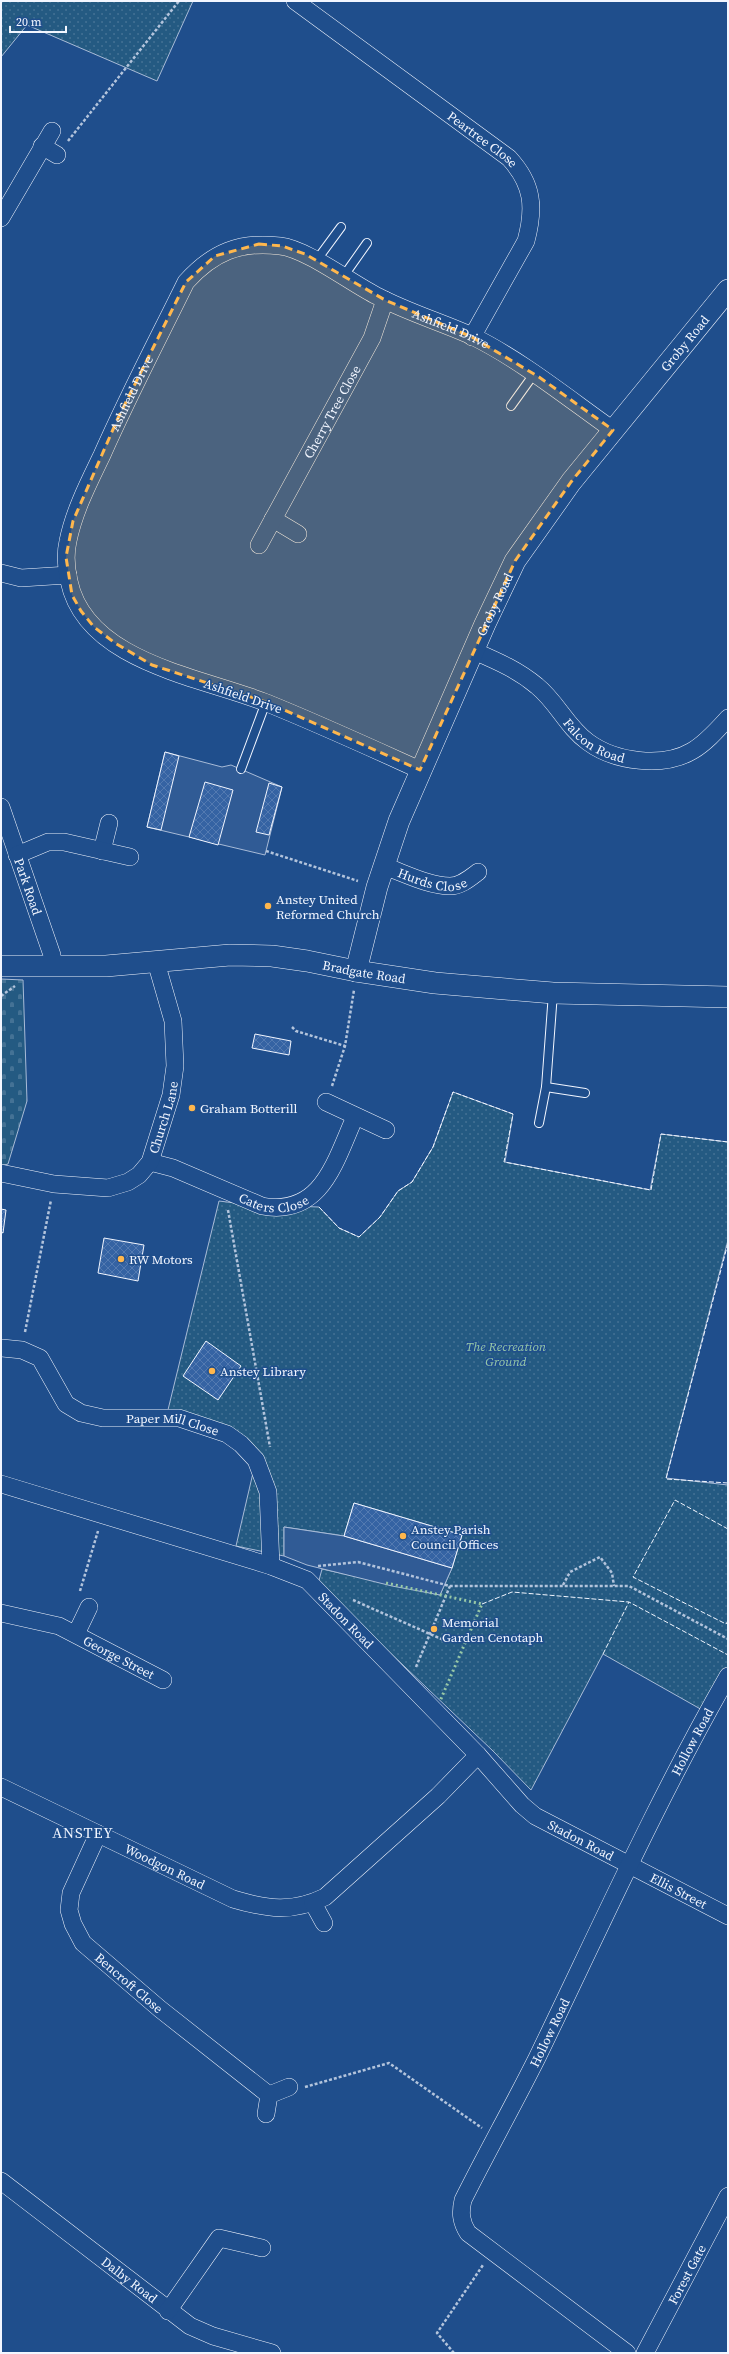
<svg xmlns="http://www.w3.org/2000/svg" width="729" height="2354" viewBox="0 0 729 2354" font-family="'Source Serif 4',serif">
<defs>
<pattern id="cemetery-stones" width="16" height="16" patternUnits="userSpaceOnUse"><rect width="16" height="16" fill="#245a82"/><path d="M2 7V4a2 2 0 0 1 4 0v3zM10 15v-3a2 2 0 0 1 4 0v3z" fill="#447295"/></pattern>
<pattern id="park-dots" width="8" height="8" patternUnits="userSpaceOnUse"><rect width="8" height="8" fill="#245a82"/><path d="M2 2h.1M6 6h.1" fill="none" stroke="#447295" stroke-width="1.8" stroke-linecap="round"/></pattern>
<pattern id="building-cross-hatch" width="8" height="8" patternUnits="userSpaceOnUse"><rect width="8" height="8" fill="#3563a3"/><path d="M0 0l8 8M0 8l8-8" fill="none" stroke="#537ab1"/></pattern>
</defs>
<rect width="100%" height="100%" fill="#1f4e8c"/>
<path fill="url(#cemetery-stones)" stroke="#a8bbd7" d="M1,979L23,980L27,1101L8,1164L1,1166Z"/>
<g fill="url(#park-dots)" stroke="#a8bbd7">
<path d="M1,1H193L157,81L27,25L1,57Z"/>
<path d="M453,1092L513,1114L505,1162L650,1190L661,1134L728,1142V1240L666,1478L728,1485V1667L704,1711L603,1654L531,1790L493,1751L318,1584L322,1569L440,1595L452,1568L462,1535L354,1503L344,1536L284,1527V1556L236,1546L256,1460L241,1444L166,1418L219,1201L275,1208L289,1206L319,1207L339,1228L359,1237L380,1217L398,1191L412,1182L433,1147Z"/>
</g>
<g fill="#305b95" stroke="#a8bbd7">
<path d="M165,752L222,767L231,765L282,787L265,855L147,827Z"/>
<path d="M284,1527L344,1536L452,1568L440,1595L392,1586L307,1565L284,1556Z"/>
</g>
<g fill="url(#building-cross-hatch)" stroke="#f2f6ff">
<path d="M165,752L179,756L161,830L147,827Z"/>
<path d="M205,782L233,790L218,845L189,837Z"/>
<path d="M269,783L282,787L269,835L256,832Z"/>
<path d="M255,1034L291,1041L289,1055L252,1048Z"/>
<path d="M1,1209L6,1210L3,1233L1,1232Z"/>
<path d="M104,1238L144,1245L138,1281L98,1273Z"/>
<path d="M206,1341L241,1366L218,1400L183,1376Z"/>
<path d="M354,1503L462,1535L452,1568L344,1536Z"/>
</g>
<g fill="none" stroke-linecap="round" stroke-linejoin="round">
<defs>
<g id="service">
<path d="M316,261L341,227"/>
<path d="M343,277L367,243"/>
<path d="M511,406L534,374"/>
<path d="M241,769L266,702"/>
<path d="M546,1087L585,1093"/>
<path d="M539,1123L546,1087L553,993"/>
</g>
<g id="minor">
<path id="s1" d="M295,1L509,158C533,184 535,207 526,241L472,337"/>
<path d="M42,146L57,155"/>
<path d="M1,218L52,131"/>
<path d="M273,519L298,534"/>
<path id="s2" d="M259,545L372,338L385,300"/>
<path d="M1,573L21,578L68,575"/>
<path id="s3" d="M474,651C497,661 518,670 537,686C557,702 567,727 588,742C615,762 663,768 692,751C706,743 718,729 728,718"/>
<path id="s4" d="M420,770C369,747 319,724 267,703C203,677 86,663 69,581C66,568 65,554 68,541C74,511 89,482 102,455C128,396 158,339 186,282C213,252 240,241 280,246C307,249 351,283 377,296C407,312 441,322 472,336C521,360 569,399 613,430"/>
<path id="s5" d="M1,807L52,955V967"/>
<path d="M102,851L109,823"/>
<path d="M17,855L48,842H64L130,857"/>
<path id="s6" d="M384,866C404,873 429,886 450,886C461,886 470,878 478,872"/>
<path d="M326,1102L386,1130"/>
<path id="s7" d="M150,1162L173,1168L262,1206C322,1217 335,1161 355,1117"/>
<path id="s8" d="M1,1173L54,1184L108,1188L128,1182L139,1175L150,1162L171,1095L175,1066L173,1021L156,962"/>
<path id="s9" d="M2,1348L22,1350L40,1358L66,1404L81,1413L103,1418H179L227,1434L241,1444L256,1460L268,1492L271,1566"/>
<path id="s10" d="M1,1484L271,1566L307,1580L478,1755L522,1805L535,1816L728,1916"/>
<path id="s11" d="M1,1613L59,1626L163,1680"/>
<path d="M76,1634L89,1607"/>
<path id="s12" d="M1,1787L233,1899C267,1909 292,1913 325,1897L438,1796L478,1755"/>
<path id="s13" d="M98,1834L71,1893L69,1910L73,1924L83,1943L160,2009L269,2095"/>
<path d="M313,1903L324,1923"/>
<path d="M266,2114L269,2095L289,2087"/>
<path id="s14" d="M1,2181L190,2326L213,2336L272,2353"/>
<path d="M168,2311L219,2238L262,2248"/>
<path id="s15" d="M627,2353L468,2233C461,2222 460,2213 463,2200C487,2152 513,2106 537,2058C599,1930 657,1800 728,1676"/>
<path id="s16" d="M645,2353L728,2196"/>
</g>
<g id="tertiary">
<path id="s17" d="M1,966H106L230,955L272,956L307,961L356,971L435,983L553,993L728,997"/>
<path id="s18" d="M356,971L377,887L399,821L485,624L515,561L571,482L728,290"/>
</g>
</defs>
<use href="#service" stroke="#f2f6ff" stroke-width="10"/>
<use href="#minor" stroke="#f2f6ff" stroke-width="18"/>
<use href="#tertiary" stroke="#f2f6ff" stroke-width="22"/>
<g stroke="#b3c4dc" stroke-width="2.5" stroke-dasharray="3 2" stroke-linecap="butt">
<path d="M68,141L179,1"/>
<path d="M266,851L358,881"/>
<path d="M1,996L15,986"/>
<path d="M292,1027L296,1031L345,1046"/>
<path d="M332,1086L345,1046L354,990"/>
<path d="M228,1210L270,1447"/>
<path d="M25,1332L51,1200"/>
<path d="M318,1566L358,1562L450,1586H629L728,1639"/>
<path d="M563,1585L570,1572L600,1557L612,1573L614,1586"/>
<path d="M80,1591L98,1531"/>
<path d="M353,1600L446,1641"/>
<path d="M416,1667L450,1586"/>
<path d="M305,2087L389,2063L482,2128"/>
<path d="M454,2353L437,2333L483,2265"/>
</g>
<use href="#service" stroke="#1f4e8c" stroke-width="8"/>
<use href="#minor" stroke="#1f4e8c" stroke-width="17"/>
<use href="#tertiary" stroke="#1f4e8c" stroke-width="21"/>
<path stroke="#97c8a6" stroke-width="3" stroke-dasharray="2 3" stroke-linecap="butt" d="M386,1583L482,1604L440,1701"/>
<g stroke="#f2f6ff" stroke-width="1" stroke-dasharray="5 2" stroke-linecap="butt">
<path d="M319,1207L339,1228L359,1237L380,1217L398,1191L412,1182L433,1147L453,1092L513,1114L504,1162L651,1190L661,1134L728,1142"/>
<path d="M728,1243L666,1479L728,1483"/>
<path d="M728,1529L675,1500L633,1577L726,1624L728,1621"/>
<path d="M482,1604L512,1592L629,1602L728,1655"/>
<path d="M603,1654L629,1602"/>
</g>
</g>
<path fill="#ffb74d" fill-opacity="0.2" stroke="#ffb74d" stroke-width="3" stroke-dasharray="8 5" stroke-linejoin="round" d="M259,244L282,246L305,254L385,300L472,337L539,377L613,430L571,482L515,561L420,770L266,702L152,665L115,643L94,627L81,611L72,595L66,557L73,521L118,418L186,282L215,256Z"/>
<g fill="#ffb74d" stroke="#1f4e8c" stroke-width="1.5">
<circle cx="268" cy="906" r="4"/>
<circle cx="192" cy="1108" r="4"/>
<circle cx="121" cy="1259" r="4"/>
<circle cx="212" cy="1371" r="4"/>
<circle cx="403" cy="1536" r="4"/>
<circle cx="434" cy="1629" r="4"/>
</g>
<g text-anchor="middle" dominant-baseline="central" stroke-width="3" stroke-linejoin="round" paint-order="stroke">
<g font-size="13" fill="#f2f6ff" stroke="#1f4e8c">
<text stroke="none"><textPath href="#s1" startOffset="233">Peartree Close</textPath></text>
<text stroke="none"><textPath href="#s4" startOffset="1032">Ashfield Drive</textPath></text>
<text stroke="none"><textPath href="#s18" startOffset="717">Groby Road</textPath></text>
<text stroke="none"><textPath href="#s4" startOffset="612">Ashfield Drive</textPath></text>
<text stroke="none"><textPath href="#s2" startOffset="152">Cherry Tree Close</textPath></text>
<text stroke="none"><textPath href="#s18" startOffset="393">Groby Road</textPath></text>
<text transform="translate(243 696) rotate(19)">Ashfield Drive</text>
<text stroke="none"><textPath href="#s3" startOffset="153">Falcon Road</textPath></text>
<text stroke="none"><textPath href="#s6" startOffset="51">Hurds Close</textPath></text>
<text stroke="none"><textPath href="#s5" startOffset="84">Park Road</textPath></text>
<text stroke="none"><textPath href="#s17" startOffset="365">Bradgate Road</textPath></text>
<text stroke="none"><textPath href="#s8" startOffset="206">Church Lane</textPath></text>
<text stroke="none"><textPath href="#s7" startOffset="132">Caters Close</textPath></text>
<text stroke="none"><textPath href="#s9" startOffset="203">Paper Mill Close</textPath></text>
<text stroke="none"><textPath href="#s10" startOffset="377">Stadon Road</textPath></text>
<text stroke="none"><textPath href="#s11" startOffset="127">George Street</textPath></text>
<text stroke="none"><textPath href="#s15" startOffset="746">Hollow Road</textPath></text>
<text stroke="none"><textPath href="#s10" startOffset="701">Stadon Road</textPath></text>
<text stroke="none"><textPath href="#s12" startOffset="182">Woodgon Road</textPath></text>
<text stroke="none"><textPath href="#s10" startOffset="811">Ellis Street</textPath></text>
<text stroke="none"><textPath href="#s13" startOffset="179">Bencroft Close</textPath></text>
<text stroke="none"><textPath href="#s15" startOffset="422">Hollow Road</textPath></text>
<text stroke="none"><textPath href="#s16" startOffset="89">Forest Gate</textPath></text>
<text stroke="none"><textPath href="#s14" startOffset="162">Dalby Road</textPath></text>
</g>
<g font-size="13" fill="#f2f6ff" stroke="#1f4e8c" text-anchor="start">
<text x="276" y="899">Anstey United<tspan x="276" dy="15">Reformed Church</tspan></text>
<text x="200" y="1108">Graham Botterill</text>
<text x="129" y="1259">RW Motors</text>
<text x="220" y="1371">Anstey Library</text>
<text x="411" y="1529">Anstey Parish<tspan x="411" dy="15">Council Offices</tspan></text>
<text x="442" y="1622">Memorial<tspan x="442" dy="15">Garden Cenotaph</tspan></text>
</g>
<g font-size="13" font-style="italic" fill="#97c8a6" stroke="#1f4e8c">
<text x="506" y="1346">The Recreation<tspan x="506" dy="15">Ground</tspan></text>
</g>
<g font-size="15" letter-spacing="1" fill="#f2f6ff" stroke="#1f4e8c">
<text x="83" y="1832">ANSTEY</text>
</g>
</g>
<rect width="729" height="2354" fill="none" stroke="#f2f6ff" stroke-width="4"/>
<path d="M10 26v6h56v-6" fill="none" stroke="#f2f6ff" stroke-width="2"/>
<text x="16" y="26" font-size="12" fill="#f2f6ff" stroke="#1f4e8c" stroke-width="3" paint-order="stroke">20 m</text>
</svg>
